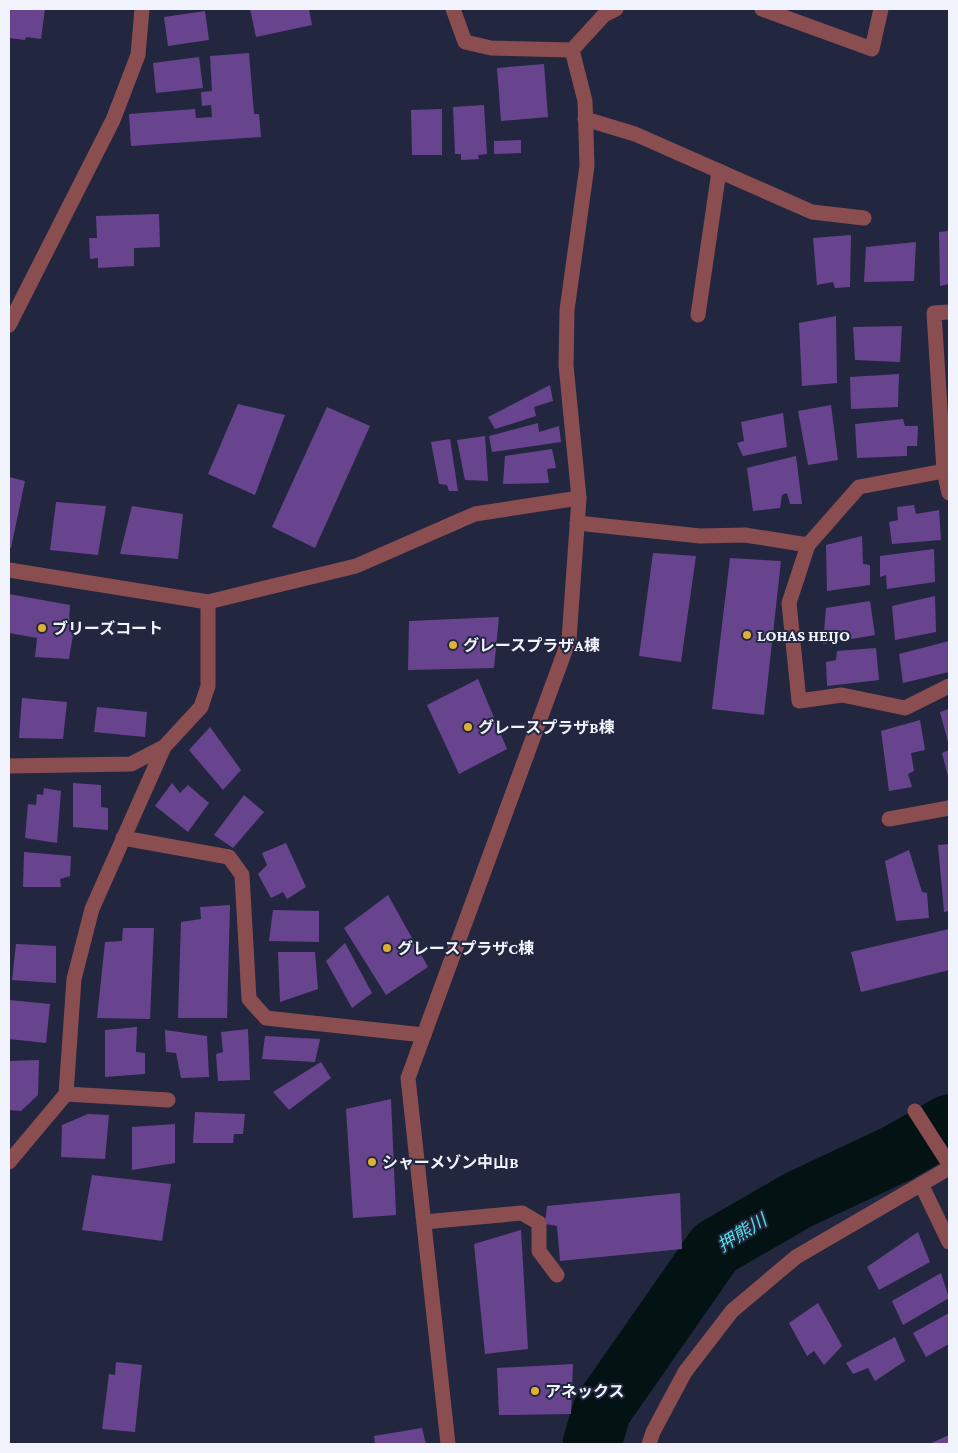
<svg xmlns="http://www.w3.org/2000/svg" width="958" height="1453" viewBox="0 0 958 1453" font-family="'Crimson Pro','Noto Sans JP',serif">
<rect width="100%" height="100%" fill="#22273f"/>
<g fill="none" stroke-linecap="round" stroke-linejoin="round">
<path stroke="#031314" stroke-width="59" d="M592,1444L602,1410L715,1248L798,1200L896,1154L949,1124"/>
</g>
<g fill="#68448e">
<path d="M9,9H45L41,39L26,37L25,40L9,38Z"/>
<path d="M250,9H309L312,25L256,37Z"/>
<path d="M205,11L209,40L168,46L164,17Z"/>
<path d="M249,53L254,114H259L261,137L131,146L129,114L195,109L196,118L212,117L211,105L202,106L201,92L212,91L210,56Z"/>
<path d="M199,57L203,88L156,93L153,63Z"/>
<path d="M544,64L548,117L501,121L497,68Z"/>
<path d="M484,105L487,154L478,155L479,159L461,160V154H455L453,107Z"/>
<path d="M442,109V155H412L411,110Z"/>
<path d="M521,140V153L494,154V141Z"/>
<path d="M159,214L160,247L134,248V266L98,268V258L90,259L89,238H97L96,216Z"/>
<path d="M949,231V284L940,286L939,232Z"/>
<path d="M851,235L850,287L835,288L833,282L817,285L813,238Z"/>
<path d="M916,242L914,281L864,282L866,247Z"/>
<path d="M836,316L837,383L802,386L799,323Z"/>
<path d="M902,326L900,362L855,360L853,327Z"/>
<path d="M899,374L898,407L851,409L850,377Z"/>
<path d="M550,385L553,401L534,407L536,416L495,429L488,417Z"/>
<path d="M238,404L285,415L255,495L208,474Z"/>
<path d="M831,405L838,460L808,465L798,411Z"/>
<path d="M327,407L370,426L315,548L272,527Z"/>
<path d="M783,413L787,447L743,456L737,443L744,441L741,422Z"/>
<path d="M903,419L905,426H918L917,446H907V456L857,458L855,424Z"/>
<path d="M538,423L539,432L559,426L561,442L492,452L489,436Z"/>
<path d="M485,436L488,481L465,480L457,440Z"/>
<path d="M450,439L458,491H449L447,485L439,484L431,442Z"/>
<path d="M552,449L556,468L547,469L549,483L503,484L505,456Z"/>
<path d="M796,456L802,504H790L787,493L782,495L780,508L753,511L747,468Z"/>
<path d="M9,477L25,481L11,548H9Z"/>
<path d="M56,502L106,506L98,555L50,550Z"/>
<path d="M914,505L916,514L939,510L941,540L892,544L889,522L898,520L897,507Z"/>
<path d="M132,506L183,514L178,559L120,554Z"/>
<path d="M862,536L863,564L870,565V585L827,591L826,545Z"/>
<path d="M934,549L935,582L887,589L886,575L880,577V556Z"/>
<path d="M653,553L696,556L681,662L639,656Z"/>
<path d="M730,558L781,561L764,715L712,709Z"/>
<path d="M9,594L70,605L69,619L75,622L69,659L35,657L37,638L9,633Z"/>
<path d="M935,596L936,632L895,640L892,606Z"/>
<path d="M870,601L875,635L823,644L826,608Z"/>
<path d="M499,617L494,668L408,670L409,621Z"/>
<path d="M949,641V672L903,683L899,654Z"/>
<path d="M876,648L879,680L827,686L826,662L836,660L837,651Z"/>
<path d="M478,679L507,749L459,774L427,705Z"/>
<path d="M22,698L67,702L63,739L19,738Z"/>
<path d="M97,707L147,712L145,737L94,732Z"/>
<path d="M949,709V746L940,712Z"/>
<path d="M920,720L925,750L911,753L914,771L908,774L912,787L889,791L881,731Z"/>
<path d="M210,727L241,770L223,790L189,750Z"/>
<path d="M949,750V780L942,753Z"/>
<path d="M73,783L101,785V807L108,808V830L73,827Z"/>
<path d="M172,783L180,793L188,785L209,803L188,832L155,806Z"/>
<path d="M44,788L61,791L57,843L25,838L28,804L36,805L37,794L43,795Z"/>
<path d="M244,795L264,812L233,848L214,835Z"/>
<path d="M286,843L306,887L287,899L283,892L271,898L258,874L267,865L262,853Z"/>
<path d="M949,844V911L944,912L938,845Z"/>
<path d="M909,850L922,892L927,893L929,918L896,921L885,861Z"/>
<path d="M24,852L71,856L70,876L60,879L61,887H23Z"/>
<path d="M388,895L428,967L386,995L344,928Z"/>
<path d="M230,905L227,1018H178L181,922L201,919L200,907Z"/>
<path d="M273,910L319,911V942L269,941Z"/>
<path d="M123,928H154L150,1019L97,1018L105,942L122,941Z"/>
<path d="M949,929V970L861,992L851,952Z"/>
<path d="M345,943L372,993L352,1008L326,961Z"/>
<path d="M16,944L56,946V983L12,980Z"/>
<path d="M278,952H315L318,989L280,1002Z"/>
<path d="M9,1000L50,1004L46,1043L9,1039Z"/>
<path d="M137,1027L136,1052L145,1053V1074L105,1077V1030Z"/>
<path d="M248,1029L250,1080L218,1081L216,1054L223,1052L221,1032Z"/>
<path d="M165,1030L207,1036L209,1077L181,1078L176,1053L166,1052Z"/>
<path d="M265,1036L320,1039L315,1062L262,1059Z"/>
<path d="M39,1060L38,1095L21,1111L9,1110V1061Z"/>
<path d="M321,1062L331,1078L289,1110L273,1092Z"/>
<path d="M391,1099L396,1215L353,1218L346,1109Z"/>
<path d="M195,1112L245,1114L243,1134H234L233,1143H193Z"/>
<path d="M88,1114L109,1115L105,1159L61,1157L62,1125Z"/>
<path d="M175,1124V1163L132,1170V1127Z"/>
<path d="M92,1175L171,1184L162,1241L82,1230Z"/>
<path d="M680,1193L682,1249L560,1261L557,1226L545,1224L547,1206Z"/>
<path d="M521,1230L528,1349L485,1354L474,1244Z"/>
<path d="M918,1232L930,1262L879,1290L867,1267Z"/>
<path d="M941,1273L949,1298L903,1325L892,1301Z"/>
<path d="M818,1303L842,1346L824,1365L814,1351L807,1356L789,1323Z"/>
<path d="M949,1313V1344L926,1357L913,1333Z"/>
<path d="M895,1337L905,1361L875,1381L868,1368L853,1374L846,1363Z"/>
<path d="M116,1362L142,1365L135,1432L102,1429L109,1374L115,1375Z"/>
<path d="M573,1364L571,1414L499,1415L497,1368Z"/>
<path d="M422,1428L426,1444H375L374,1436Z"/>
<path d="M949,1435V1444H929Z"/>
</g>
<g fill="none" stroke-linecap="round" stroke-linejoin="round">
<g stroke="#8a4e51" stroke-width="15">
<path d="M453,9L465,42L491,48L572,50"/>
<path d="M762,9L872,49L881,9"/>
<path d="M585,119L635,134L812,212L864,218"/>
<path d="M698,315L719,171"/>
<path d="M9,325L113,120L138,55L142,9"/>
<path d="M944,471L949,493"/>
<path d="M577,523L700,536L745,535L808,545L859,487L944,471L934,313L949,312"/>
<path d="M808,545L789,603L799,701L842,695L905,708L949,686"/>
<path d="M9,570L208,602L356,566L475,514L579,498"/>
<path d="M9,766L131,764L164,747"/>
<path d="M889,819L949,808"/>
<path d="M123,838L229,857L242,875L249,999L266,1018L424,1035"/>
<path d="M66,1094L168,1100"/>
<path d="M915,1111L949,1164"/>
<path d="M9,1162L66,1094L74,979L92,909L164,747L201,707L208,686V602"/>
<path d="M921,1184L949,1242"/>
<path d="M424,1222L522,1213L539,1223V1251L557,1275"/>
<path d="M448,1444L408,1078L569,640L579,498L566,365L567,310L587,166L585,101L572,50L604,15L616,9"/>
<path d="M649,1444L653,1432L685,1372L732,1311L796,1257L949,1168"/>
</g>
</g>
<g fill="#deb133" stroke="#22273f" stroke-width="2">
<circle cx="42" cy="628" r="5"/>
<circle cx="747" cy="635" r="5"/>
<circle cx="453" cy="645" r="5"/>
<circle cx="468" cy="727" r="5"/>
<circle cx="387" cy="948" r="5"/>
<circle cx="372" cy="1162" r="5"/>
<circle cx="535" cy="1391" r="5"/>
</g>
<g text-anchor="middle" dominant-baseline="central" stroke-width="4" stroke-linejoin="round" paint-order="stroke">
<g font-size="16" font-weight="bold" fill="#f0f3fc" stroke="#22273f" text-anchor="start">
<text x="52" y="628">ブリーズコート</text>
<text x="757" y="635">LOHAS HEIJO</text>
<text x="463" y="645">グレースプラザA棟</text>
<text x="478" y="727">グレースプラザB棟</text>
<text x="397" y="948">グレースプラザC棟</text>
<text x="382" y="1162">シャーメゾン中山B</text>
<text x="545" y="1391">アネックス</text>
</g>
<g font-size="18" font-style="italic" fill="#55e2e9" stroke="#22273f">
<text transform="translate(742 1233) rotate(-32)">押熊川</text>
</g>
</g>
<rect width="958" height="1453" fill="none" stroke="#f0f3fc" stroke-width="20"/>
</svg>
